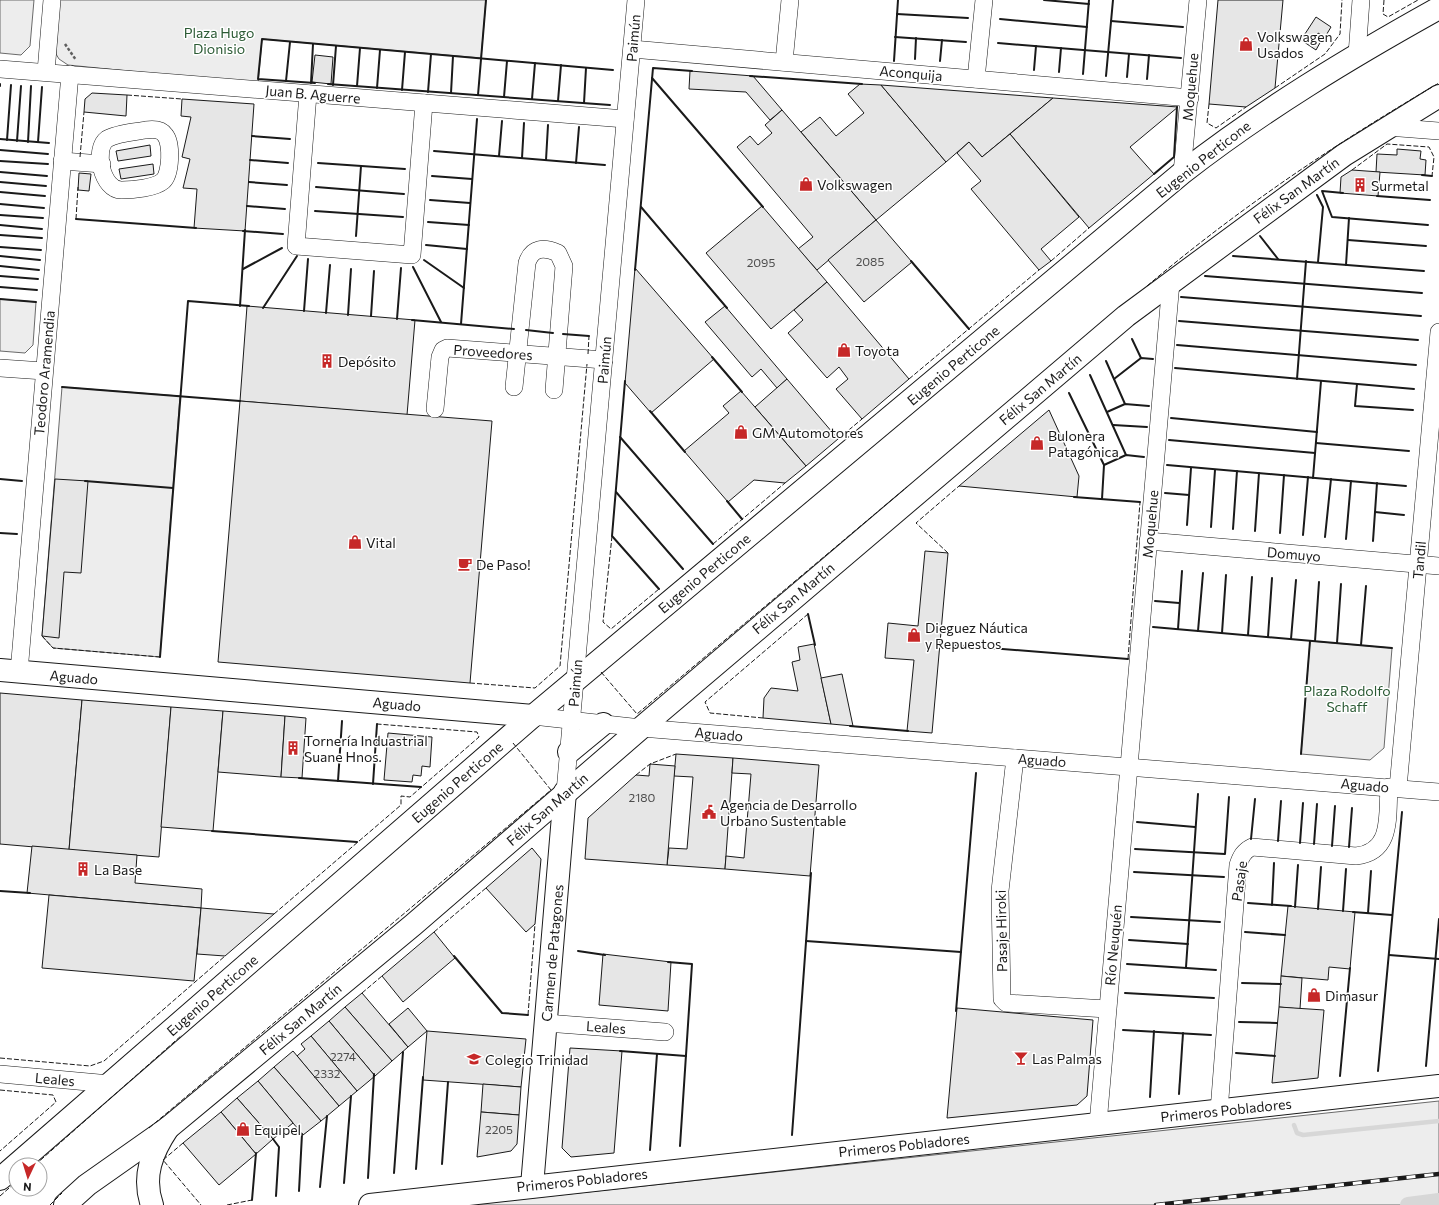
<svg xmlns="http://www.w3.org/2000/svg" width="1439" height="1205" viewBox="0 0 1439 1205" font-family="Commissioner,sans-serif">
<rect width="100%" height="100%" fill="#fff"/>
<g fill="#ededed" stroke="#6a6a6a">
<path d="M0,0H34L30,46L21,55L0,53Z"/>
<path d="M59,0H486L481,58L262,39L258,84L68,65L59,59L56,54Z"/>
<path d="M0,299L36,302L33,345L25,353L0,351Z"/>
<path d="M62,387L180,396L160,657L53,648L42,636Z"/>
<path d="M1310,641L1392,648L1384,748L1370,760L1301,754Z"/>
<path d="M1439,1101V1205H466Z"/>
</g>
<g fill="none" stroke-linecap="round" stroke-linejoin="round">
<path stroke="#d7d7d7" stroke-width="4.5" d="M1294,1125L1297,1133L1303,1135L1439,1121"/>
<path stroke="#d7d7d7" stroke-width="16" d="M1408,1205L1439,1201"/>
</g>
<g fill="#e6e6e6" stroke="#1a1a1a">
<path d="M1218,0H1283L1275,88L1246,107L1209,104Z"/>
<path d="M1316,17L1331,27L1325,37L1318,33L1315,37L1321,41L1316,50L1301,40Z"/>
<path d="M315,55L333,57L331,84L312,82Z"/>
<path d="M690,71L753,76L782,110L770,120L746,92L689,89Z"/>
<path d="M860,84L881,85L946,162L876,220L801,132L820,117L836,136L864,113L848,94Z"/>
<path d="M881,85L1053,98L982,157L969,142L946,162Z"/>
<path d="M92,93L127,95L126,116L84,112L85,99Z"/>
<path d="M1053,98L1178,107L1130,147L1154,174L1089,228L1010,134Z"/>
<path d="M182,99L254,104L245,231L194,228L197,189L183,188L190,159L182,157L191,117L181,116Z"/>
<path d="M782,110L876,220L817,270L798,249L813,237L737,147L750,136L758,145L772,133L765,125Z"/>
<path d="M1010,134L1079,217L1041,249L1051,261L1039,270L971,189L981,181L957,153L969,142L982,157Z"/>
<path d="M150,145L151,156L118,161L116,151Z"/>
<path d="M1397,149L1421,151L1420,159L1426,160L1425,175L1376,172L1377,154L1397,155Z"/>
<path d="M153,164L154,174L121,179L119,169Z"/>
<path d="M1352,170L1380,172L1378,196L1340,193L1341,177Z"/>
<path d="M79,173L91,174L89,191L78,190Z"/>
<path d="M762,206L827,282L771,329L706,253Z"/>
<path d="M876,220L912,262L864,302L828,260Z"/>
<path d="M635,268L714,359L651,413L625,383Z"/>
<path d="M827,282L909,379L862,419L836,389L848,379L839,367L827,378L788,333L803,320L794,310Z"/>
<path d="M247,306L415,320L407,415L240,401Z"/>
<path d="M725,306L787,379L777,388L761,369L752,377L705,322Z"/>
<path d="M787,379L838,439L806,466L755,407Z"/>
<path d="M741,391L806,466L785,483L754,480L728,502L684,451L729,413L723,406Z"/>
<path d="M240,401L492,421L470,683L218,662Z"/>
<path d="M1049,410L1079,476L1077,497L959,486Z"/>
<path d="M55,479L88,481L81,573L64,572L59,638L42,636Z"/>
<path d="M925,551L948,553L932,733L907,731L914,660L885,658L888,623L918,626Z"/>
<path d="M814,644L831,724L763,718L764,698L771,688L798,691L792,662L800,660L798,647Z"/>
<path d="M842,674L853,726L831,724L821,678Z"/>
<path d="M0,693L82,700L69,850L0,844Z"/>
<path d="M82,700L171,707L159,857L69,850Z"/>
<path d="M171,707L223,711L213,831L161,827Z"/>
<path d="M223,711L285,716L281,777L218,772Z"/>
<path d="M285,716L306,718L302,778L281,777Z"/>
<path d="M388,733L432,737L430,767L422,766L421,776L413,775L412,782L384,780Z"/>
<path d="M676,754L733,758L725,869L667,865L669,848L687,849L693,777L674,776Z"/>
<path d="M733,758L819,765L810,876L725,869L726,856L744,858L751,774L732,773Z"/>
<path d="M650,764L675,766L667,865L585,859L588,818L636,775L649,776Z"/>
<path d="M32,846L137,855L135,883L202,889L201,908L27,893Z"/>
<path d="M532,848L541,859L535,924L526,932L486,888Z"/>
<path d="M49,895L201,908L194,981L42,968Z"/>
<path d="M1288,906L1355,912L1350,969L1329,967L1328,980L1281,976Z"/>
<path d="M201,908L274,914L225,956L197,954Z"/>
<path d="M434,932L455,958L403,1002L382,976Z"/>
<path d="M603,954L671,962L668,1011L599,1005Z"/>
<path d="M1281,976L1302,978L1300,1009L1279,1007Z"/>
<path d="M362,993L408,1047L392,1061L345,1007Z"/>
<path d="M345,1007L392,1061L375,1076L329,1021Z"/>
<path d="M1279,1007L1324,1010L1318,1078L1272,1083Z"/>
<path d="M408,1008L427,1031L408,1047L389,1024Z"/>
<path d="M957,1008L1093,1020L1087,1096L1077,1105L947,1118Z"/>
<path d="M329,1021L375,1076L357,1091L311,1036Z"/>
<path d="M427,1031L526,1039L521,1087L423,1080Z"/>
<path d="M311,1036L357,1091L339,1106L297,1056L305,1049L301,1044Z"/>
<path d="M570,1048L622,1051L614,1153L571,1157L562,1148Z"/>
<path d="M293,1051L339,1106L321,1121L274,1067Z"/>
<path d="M274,1067L321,1121L303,1135L258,1081Z"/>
<path d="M258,1081L293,1123L273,1139L237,1098Z"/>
<path d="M483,1084L521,1087L519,1115L481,1112Z"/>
<path d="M237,1098L273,1139L256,1154L221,1112Z"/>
<path d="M221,1112L256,1154L219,1185L183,1143Z"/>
<path d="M481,1112L519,1115L517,1144L511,1151L477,1157Z"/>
</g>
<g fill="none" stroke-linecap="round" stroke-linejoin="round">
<defs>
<g id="minor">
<path d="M632,49L1190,98"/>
<path d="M1357,55L1361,0"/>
<path d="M784,62L790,0"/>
<path d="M0,69L625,119"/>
<path d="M46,72L52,0"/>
<path d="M976,79L984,0"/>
<path d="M308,94L296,246L412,255L424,103"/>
<path d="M1387,127L1439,131"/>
<path d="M146,130C153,129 161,129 165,135C172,143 171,174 163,181C155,188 133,190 122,190C102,191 93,149 107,139C117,133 135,132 146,130Z"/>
<path d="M62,161L102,164"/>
<path d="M1182,173L1198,0"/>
<path d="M0,368L44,371"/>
<path d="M514,387L527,263C532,247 544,247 558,253L564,266L554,390"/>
<path d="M435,409L440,357L443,350L447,348L604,360"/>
<path d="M1148,541L1439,566"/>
<path d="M19,672L70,74"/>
<path d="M533,716L641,728L1439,792"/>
<path d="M1015,758L1000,891L1002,999L1006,1003L1107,1009"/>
<path d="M1398,788L1439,332"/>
<path d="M565,792L636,0"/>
<path d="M546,1023L665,1032"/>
<path d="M0,1074L110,1084"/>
<path d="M1219,1111L1238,865C1241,856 1244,851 1252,847L1356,856C1393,852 1387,816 1389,787"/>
<path d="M1098,1124L1171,282"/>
</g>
<g id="major">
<path d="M0,670L533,716"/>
<path d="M532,1186L565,792"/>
<path d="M152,1205C142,1176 152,1152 168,1128"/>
<path d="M370,1205L1439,1086"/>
</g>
<g id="highway">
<path d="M569,752L603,724"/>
<path d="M0,1179L533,716L1182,173C1263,110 1349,58 1439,8"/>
<path d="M65,1205L87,1185L168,1128L413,925L641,728L1126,316L1344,155L1439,96"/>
</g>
</defs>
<use href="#minor" stroke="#1a1a1a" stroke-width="18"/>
<use href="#major" stroke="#1a1a1a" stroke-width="24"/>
<use href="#highway" stroke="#1a1a1a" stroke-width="24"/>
<path stroke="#5f5f5f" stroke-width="2.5" stroke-dasharray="3 2" stroke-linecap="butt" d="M65,44L76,60"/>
<use href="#minor" stroke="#fff" stroke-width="17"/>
<use href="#major" stroke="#fff" stroke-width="22"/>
<use href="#highway" stroke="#fff" stroke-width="22"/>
<defs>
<path id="rail" d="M1156,1205L1439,1174"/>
</defs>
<use href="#rail" stroke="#1a1a1a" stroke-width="4.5"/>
<use href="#rail" stroke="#fff" stroke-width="3" stroke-dasharray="9" stroke-linecap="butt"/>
<g stroke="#1a1a1a" stroke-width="1" stroke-dasharray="5 2" stroke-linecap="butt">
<path d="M1384,0L1383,14L1388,17L1418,0"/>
<path d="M1275,88L1325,54L1340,34L1342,0"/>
<path d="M127,95L182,99"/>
<path d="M1209,104L1207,123L1216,128L1246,107"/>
<path d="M80,157L84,112"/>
<path d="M1352,170L1387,144L1429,147L1434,157L1432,176"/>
<path d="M76,219L78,187"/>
<path d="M1051,261L1089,228"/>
<path d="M1147,286C1238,209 1336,143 1439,83"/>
<path d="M588,354L589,336"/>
<path d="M909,379L1039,270"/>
<path d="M838,439L862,419"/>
<path d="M612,536L603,622L611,629L659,589"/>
<path d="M713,544L785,483"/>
<path d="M948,553L916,523L959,486"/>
<path d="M42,636L53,648L160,657"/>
<path d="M1128,659L1140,502"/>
<path d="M601,672L637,714L907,487"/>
<path d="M470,683L535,688L560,666L587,364"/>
<path d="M763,718L710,713L705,702L808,614"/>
<path d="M636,775L650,764L676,754"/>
<path d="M274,914L401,805V796L410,797L479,737L477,732L377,724"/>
<path d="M434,932L486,888"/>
<path d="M362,993L382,976"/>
<path d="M528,1015L535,924"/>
<path d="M0,1058L90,1066L104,1061L225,956"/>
<path d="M0,1090L53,1095L56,1102L0,1151"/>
<path d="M149,1128L551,790L513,743"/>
<path d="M183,1143L163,1160L201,1205"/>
<path d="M35,1165L182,1035"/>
<path d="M0,1196L16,1182"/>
<path d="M50,1205L62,1193"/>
<path d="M227,1205L252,1200"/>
</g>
<g stroke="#1a1a1a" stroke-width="2">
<path d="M1044,0L1089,4"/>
<path d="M897,14L968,18"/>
<path d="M1000,19L1087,27"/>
<path d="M1111,21L1183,27"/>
<path d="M895,37L966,42"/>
<path d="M998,43L1181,58"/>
<path d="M915,59L916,38"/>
<path d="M894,61L898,0"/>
<path d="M940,61L942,40"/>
<path d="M1034,70L1036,46"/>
<path d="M1059,72L1061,48"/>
<path d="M1083,74L1089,0"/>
<path d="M750,76L862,84"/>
<path d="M1106,76L1113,0"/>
<path d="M1127,77L1129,54"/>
<path d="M652,78L763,207"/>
<path d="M1147,79L1149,55"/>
<path d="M286,81L290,42"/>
<path d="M311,83L313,44"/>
<path d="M315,83L258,79L262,39L613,70"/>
<path d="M328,84L610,105"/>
<path d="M333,85L336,46"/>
<path d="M0,86V84"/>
<path d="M357,86L360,48"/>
<path d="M377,88L380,50"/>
<path d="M402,90L405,52"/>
<path d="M428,92L431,54"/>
<path d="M451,93L453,56"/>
<path d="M478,95L486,0"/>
<path d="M504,97L507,61"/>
<path d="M532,99L535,63"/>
<path d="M558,101L561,65"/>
<path d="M584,103L586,68"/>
<path d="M252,136L290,139"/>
<path d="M0,139L49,143"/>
<path d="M7,140L11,85"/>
<path d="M17,141L21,86"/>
<path d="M28,142L31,86"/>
<path d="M38,142L42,87"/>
<path d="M0,150L48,154"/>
<path d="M434,151L605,165"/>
<path d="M499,156L502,121"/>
<path d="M522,158L524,123"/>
<path d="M250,160L288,163"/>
<path d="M546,160L548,125"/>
<path d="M0,161L48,164"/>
<path d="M318,163L405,169"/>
<path d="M576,163L579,127"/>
<path d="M0,172L47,176"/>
<path d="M1154,174L1174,157L1177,107"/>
<path d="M1422,175L1432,176"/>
<path d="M432,176L472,179"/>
<path d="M0,182L46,186"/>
<path d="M249,182L287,185"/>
<path d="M316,187L404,194"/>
<path d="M0,192L45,196"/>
<path d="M1343,193L1322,191L1332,217L1428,225"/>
<path d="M1317,195L1323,207L1318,262"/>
<path d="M1377,196L1430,200"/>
<path d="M430,200L470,203"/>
<path d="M0,204L44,208"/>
<path d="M247,206L285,209"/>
<path d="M641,207L727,308"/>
<path d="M315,211L403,217"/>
<path d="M0,215L43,218"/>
<path d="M76,219L196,228"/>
<path d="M428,222L469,225"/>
<path d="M0,225L42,229"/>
<path d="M243,231L283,234"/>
<path d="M0,235L42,238"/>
<path d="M356,236L361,166"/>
<path d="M1260,236L1278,259"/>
<path d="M1348,240L1426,246"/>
<path d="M426,245L467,249"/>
<path d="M0,247L41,250"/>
<path d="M0,256L40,260"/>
<path d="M1233,256L1424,271"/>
<path d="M424,260L464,288"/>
<path d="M911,261L969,329"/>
<path d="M1346,265L1349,218"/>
<path d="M0,266L39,270"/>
<path d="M413,267L441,322"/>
<path d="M243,269L282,248"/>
<path d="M635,270L653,68L692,71"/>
<path d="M0,276L38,279"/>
<path d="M1205,276L1422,293"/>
<path d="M0,287L37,290"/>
<path d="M1181,297L1421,316"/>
<path d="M0,299L36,302"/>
<path d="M240,306L245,230"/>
<path d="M263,308L297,256"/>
<path d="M304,311L308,259"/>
<path d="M326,313L330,265"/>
<path d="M348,315L351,269"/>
<path d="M371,316L374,271"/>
<path d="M397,319L401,268"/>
<path d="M412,320L514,329"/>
<path d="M1179,321L1418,340"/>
<path d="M461,324L477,119"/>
<path d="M526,330L553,333"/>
<path d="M563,334L589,336"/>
<path d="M1132,339L1141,358"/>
<path d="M1177,345L1416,365"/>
<path d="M712,357L742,392"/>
<path d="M1106,361L1125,404"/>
<path d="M1175,368L1414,389"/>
<path d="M1090,375L1126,455"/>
<path d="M1114,379L1141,358L1153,359"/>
<path d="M1297,379L1306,261"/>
<path d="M625,381L612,536L659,589"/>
<path d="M1357,384L1355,406L1413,410"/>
<path d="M62,387L240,401"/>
<path d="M1069,393L1104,465L1102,499"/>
<path d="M650,411L685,452"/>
<path d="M1107,412L1125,404L1149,406"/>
<path d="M1171,418L1317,432"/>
<path d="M1113,425L1147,427"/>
<path d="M620,437L713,544"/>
<path d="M1169,440L1315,453"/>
<path d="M1316,443L1409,451"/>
<path d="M1104,465L1126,455L1144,457"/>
<path d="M1167,465L1406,486"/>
<path d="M1313,478L1321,381"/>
<path d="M0,479L22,481"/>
<path d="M85,481L173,488"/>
<path d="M616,492L683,569"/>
<path d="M1165,493L1189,495"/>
<path d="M1074,497L1140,502"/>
<path d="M727,501L742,519"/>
<path d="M1375,512L1404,515"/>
<path d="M1187,525L1191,468"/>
<path d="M1211,527L1215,470"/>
<path d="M1233,529L1237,471"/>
<path d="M1255,531L1259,473"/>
<path d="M0,533L17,534"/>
<path d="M1280,533L1284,475"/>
<path d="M1303,535L1308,477"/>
<path d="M1325,537L1331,479"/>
<path d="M1346,539L1351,481"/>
<path d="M1373,541L1377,483"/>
<path d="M1155,601L1179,603"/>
<path d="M808,614L815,645"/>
<path d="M1153,627L1392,648"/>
<path d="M1178,629L1182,571"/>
<path d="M1198,631L1203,573"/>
<path d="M1222,633L1226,575"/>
<path d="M1248,635L1252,577"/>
<path d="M1268,637L1272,578"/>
<path d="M1291,639L1296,580"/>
<path d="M1315,641L1319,582"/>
<path d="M1337,643L1341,584"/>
<path d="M940,644L1128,659"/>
<path d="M1361,645L1366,586"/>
<path d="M160,657L188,301L249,306"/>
<path d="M850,726L908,731"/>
<path d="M1301,754L1310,641"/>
<path d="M299,778L421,787"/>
<path d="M338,781L342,721"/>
<path d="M373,784L377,724"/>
<path d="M1137,822L1195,827"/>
<path d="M212,831L357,842"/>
<path d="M1251,839L1255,799"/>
<path d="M1278,841L1281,801"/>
<path d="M1300,843L1303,803"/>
<path d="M1314,844L1317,804"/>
<path d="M1332,846L1335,806"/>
<path d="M1349,847L1352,808"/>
<path d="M1135,849L1225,854L1229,797"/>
<path d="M1134,872L1224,877"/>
<path d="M0,891L30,893"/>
<path d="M1248,903L1291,906"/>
<path d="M1272,905L1274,863"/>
<path d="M1295,907L1298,865"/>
<path d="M1318,909L1321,867"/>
<path d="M1343,911L1346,869"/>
<path d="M1353,912L1392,915"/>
<path d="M1368,913L1371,871"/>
<path d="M1131,917L1220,922"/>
<path d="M1245,932L1285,935"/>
<path d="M1129,940L1188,944"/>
<path d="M806,941L961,952"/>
<path d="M578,951L605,955"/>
<path d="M1389,955L1439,959"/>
<path d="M454,956L502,1013L528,1015"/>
<path d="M668,962L692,964L680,1146"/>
<path d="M1127,964L1216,970"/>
<path d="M1186,967L1198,794"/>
<path d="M1242,983L1281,984"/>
<path d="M1125,993L1214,998"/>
<path d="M956,1011L976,773"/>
<path d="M1239,1022L1277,1023"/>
<path d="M1123,1030L1211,1035"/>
<path d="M620,1051L686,1056"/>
<path d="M1236,1053L1275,1056"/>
<path d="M1426,1066L1439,919"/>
<path d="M1378,1071L1402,812"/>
<path d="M1340,1076L1350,968"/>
<path d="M1179,1094L1183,1033"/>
<path d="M1150,1097L1154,1031"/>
<path d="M792,1135L811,873"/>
<path d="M273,1139L279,1147L276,1196"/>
<path d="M650,1150L657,1054"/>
<path d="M442,1164L448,1082"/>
<path d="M416,1169L423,1077"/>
<path d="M394,1173L403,1052"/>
<path d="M368,1178L374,1074"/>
<path d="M344,1183L351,1096"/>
<path d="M320,1187L327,1116"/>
<path d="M299,1191L302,1134"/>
<path d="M252,1200L256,1153"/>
</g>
</g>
<defs>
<symbol id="shop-bare" viewBox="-9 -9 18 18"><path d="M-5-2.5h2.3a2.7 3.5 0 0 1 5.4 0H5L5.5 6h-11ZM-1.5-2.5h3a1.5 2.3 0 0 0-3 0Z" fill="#c62828" stroke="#fff" stroke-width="2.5" paint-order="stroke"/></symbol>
<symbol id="building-bare" viewBox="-9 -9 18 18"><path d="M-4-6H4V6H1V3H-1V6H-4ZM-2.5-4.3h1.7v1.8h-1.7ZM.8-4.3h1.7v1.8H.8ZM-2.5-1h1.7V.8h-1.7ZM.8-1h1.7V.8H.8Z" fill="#c62828" stroke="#fff" stroke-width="2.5" paint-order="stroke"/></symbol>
<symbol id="cafe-bare" viewBox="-9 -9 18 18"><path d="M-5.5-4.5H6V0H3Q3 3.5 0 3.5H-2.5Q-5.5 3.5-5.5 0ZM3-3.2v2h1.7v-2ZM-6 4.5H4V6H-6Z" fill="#c62828" stroke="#fff" stroke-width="2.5" paint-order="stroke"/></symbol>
<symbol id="civic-bare" viewBox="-9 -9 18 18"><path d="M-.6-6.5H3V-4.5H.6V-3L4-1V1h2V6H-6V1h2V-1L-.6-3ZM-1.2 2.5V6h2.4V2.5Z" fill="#c62828" stroke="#fff" stroke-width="2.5" paint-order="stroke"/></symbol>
<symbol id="bar-bare" viewBox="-9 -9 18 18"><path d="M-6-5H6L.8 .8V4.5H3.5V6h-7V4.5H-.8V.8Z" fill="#c62828" stroke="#fff" stroke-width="2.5" paint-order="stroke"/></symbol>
<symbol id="school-bare" viewBox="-9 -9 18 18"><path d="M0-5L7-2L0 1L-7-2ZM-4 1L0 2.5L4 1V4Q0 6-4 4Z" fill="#c62828" stroke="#fff" stroke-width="2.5" paint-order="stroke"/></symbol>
</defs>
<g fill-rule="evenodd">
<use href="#shop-bare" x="1236" y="34" width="20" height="20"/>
<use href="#shop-bare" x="796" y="174" width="20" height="20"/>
<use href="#building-bare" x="1350" y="175" width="20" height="20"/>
<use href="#shop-bare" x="834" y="340" width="20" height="20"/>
<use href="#building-bare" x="317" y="351" width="20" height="20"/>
<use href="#shop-bare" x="731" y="422" width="20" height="20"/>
<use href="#shop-bare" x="1027" y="433" width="20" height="20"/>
<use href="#shop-bare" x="345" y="532" width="20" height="20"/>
<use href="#cafe-bare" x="455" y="554" width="20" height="20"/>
<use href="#shop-bare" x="904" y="625" width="20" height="20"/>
<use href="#building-bare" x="283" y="738" width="20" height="20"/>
<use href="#civic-bare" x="699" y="802" width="20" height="20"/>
<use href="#building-bare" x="73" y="859" width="20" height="20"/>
<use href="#shop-bare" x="1304" y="985" width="20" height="20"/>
<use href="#bar-bare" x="1011" y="1048" width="20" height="20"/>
<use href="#school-bare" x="464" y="1049" width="20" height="20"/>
<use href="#shop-bare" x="233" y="1119" width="20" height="20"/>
</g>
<g text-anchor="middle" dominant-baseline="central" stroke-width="3" stroke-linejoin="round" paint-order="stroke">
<g font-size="12" fill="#4d4d4d">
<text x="870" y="261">2085</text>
<text x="761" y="262">2095</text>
<text x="642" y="797">2180</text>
<text x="343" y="1056">2274</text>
<text x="327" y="1073">2332</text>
<text x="499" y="1129">2205</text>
</g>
<g font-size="14" fill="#2b5a34" stroke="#fff">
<text x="219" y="32">Plaza Hugo<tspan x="219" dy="16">Dionisio</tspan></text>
<text x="1347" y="690">Plaza Rodolfo<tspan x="1347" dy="16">Schaff</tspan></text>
</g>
<g font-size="14" fill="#1a1a1a" stroke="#fff" text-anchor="start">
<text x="1257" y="36">Volkswagen<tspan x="1257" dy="16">Usados</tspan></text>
<text x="817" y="184">Volkswagen</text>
<text x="1371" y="185">Surmetal</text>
<text x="855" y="350">Toyota</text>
<text x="338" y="361">Depósito</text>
<text x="752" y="432">GM Automotores</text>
<text x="1048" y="435">Bulonera<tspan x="1048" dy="16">Patagónica</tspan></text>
<text x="366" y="542">Vital</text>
<text x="476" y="564">De Paso!</text>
<text x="925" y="627">Dieguez Náutica<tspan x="925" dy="16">y Repuestos</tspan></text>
<text x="304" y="740">Tornería Induastrial<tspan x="304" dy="16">Suane Hnos.</tspan></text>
<text x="720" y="804">Agencia de Desarrollo<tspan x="720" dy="16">Urbano Sustentable</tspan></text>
<text x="94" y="869">La Base</text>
<text x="1325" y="995">Dimasur</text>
<text x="1032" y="1058">Las Palmas</text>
<text x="485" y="1059">Colegio Trinidad</text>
<text x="254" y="1129">Equipel</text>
</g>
<g font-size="14" fill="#1a1a1a" stroke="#fff">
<text transform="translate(633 38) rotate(-85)">Paimún</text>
<text transform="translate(911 73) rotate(5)">Aconquija</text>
<text transform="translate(1190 87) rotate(-85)">Moquehue</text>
<text transform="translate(313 94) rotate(5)">Juan B. Aguerre</text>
<text transform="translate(1203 159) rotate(-38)">Eugenio Perticone</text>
<text transform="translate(1296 190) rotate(-36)">Félix San Martín</text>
<text transform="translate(493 352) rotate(4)">Proveedores</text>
<text transform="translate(604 360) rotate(-85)">Paimún</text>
<text transform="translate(953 365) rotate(-40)">Eugenio Perticone</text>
<text transform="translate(44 373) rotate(-85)">Teodoro Aramendia</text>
<text transform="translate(1040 389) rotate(-40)">Félix San Martín</text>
<text transform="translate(1150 524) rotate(-85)">Moquehue</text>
<text transform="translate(1294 554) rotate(5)">Domuyo</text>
<text transform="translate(1419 560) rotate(-85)">Tandil</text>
<text transform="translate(704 573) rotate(-40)">Eugenio Perticone</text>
<text transform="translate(793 598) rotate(-40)">Félix San Martín</text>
<text transform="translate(74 677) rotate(5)">Aguado</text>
<text transform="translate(575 683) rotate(-85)">Paimún</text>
<text transform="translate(397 704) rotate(5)">Aguado</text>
<text transform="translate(719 734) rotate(5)">Aguado</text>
<text transform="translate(1042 760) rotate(4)">Aguado</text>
<text transform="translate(457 782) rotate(-41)">Eugenio Perticone</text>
<text transform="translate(1365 785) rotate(5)">Aguado</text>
<text transform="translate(547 809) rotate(-41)">Félix San Martín</text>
<text transform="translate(1239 881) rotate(-82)">Pasaje</text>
<text transform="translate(1001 931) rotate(-91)">Pasaje Hiroki</text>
<text transform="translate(1113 945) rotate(-85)">Río Neuquén</text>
<text transform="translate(552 953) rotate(-85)">Carmen de Patagones</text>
<text transform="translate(212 995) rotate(-41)">Eugenio Perticone</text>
<text transform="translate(300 1019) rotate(-40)">Félix San Martín</text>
<text transform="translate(606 1027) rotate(4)">Leales</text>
<text transform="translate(55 1079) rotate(5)">Leales</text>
<text transform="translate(1226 1110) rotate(-6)">Primeros Pobladores</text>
<text transform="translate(904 1145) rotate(-6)">Primeros Pobladores</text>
<text transform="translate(582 1180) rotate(-6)">Primeros Pobladores</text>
</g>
</g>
<g transform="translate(28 1177) rotate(184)"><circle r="19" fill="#ffffff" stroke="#a3a3a3"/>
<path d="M0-3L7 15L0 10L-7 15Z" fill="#c62828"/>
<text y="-6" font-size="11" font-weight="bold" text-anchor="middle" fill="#1a1a1a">N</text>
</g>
</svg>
